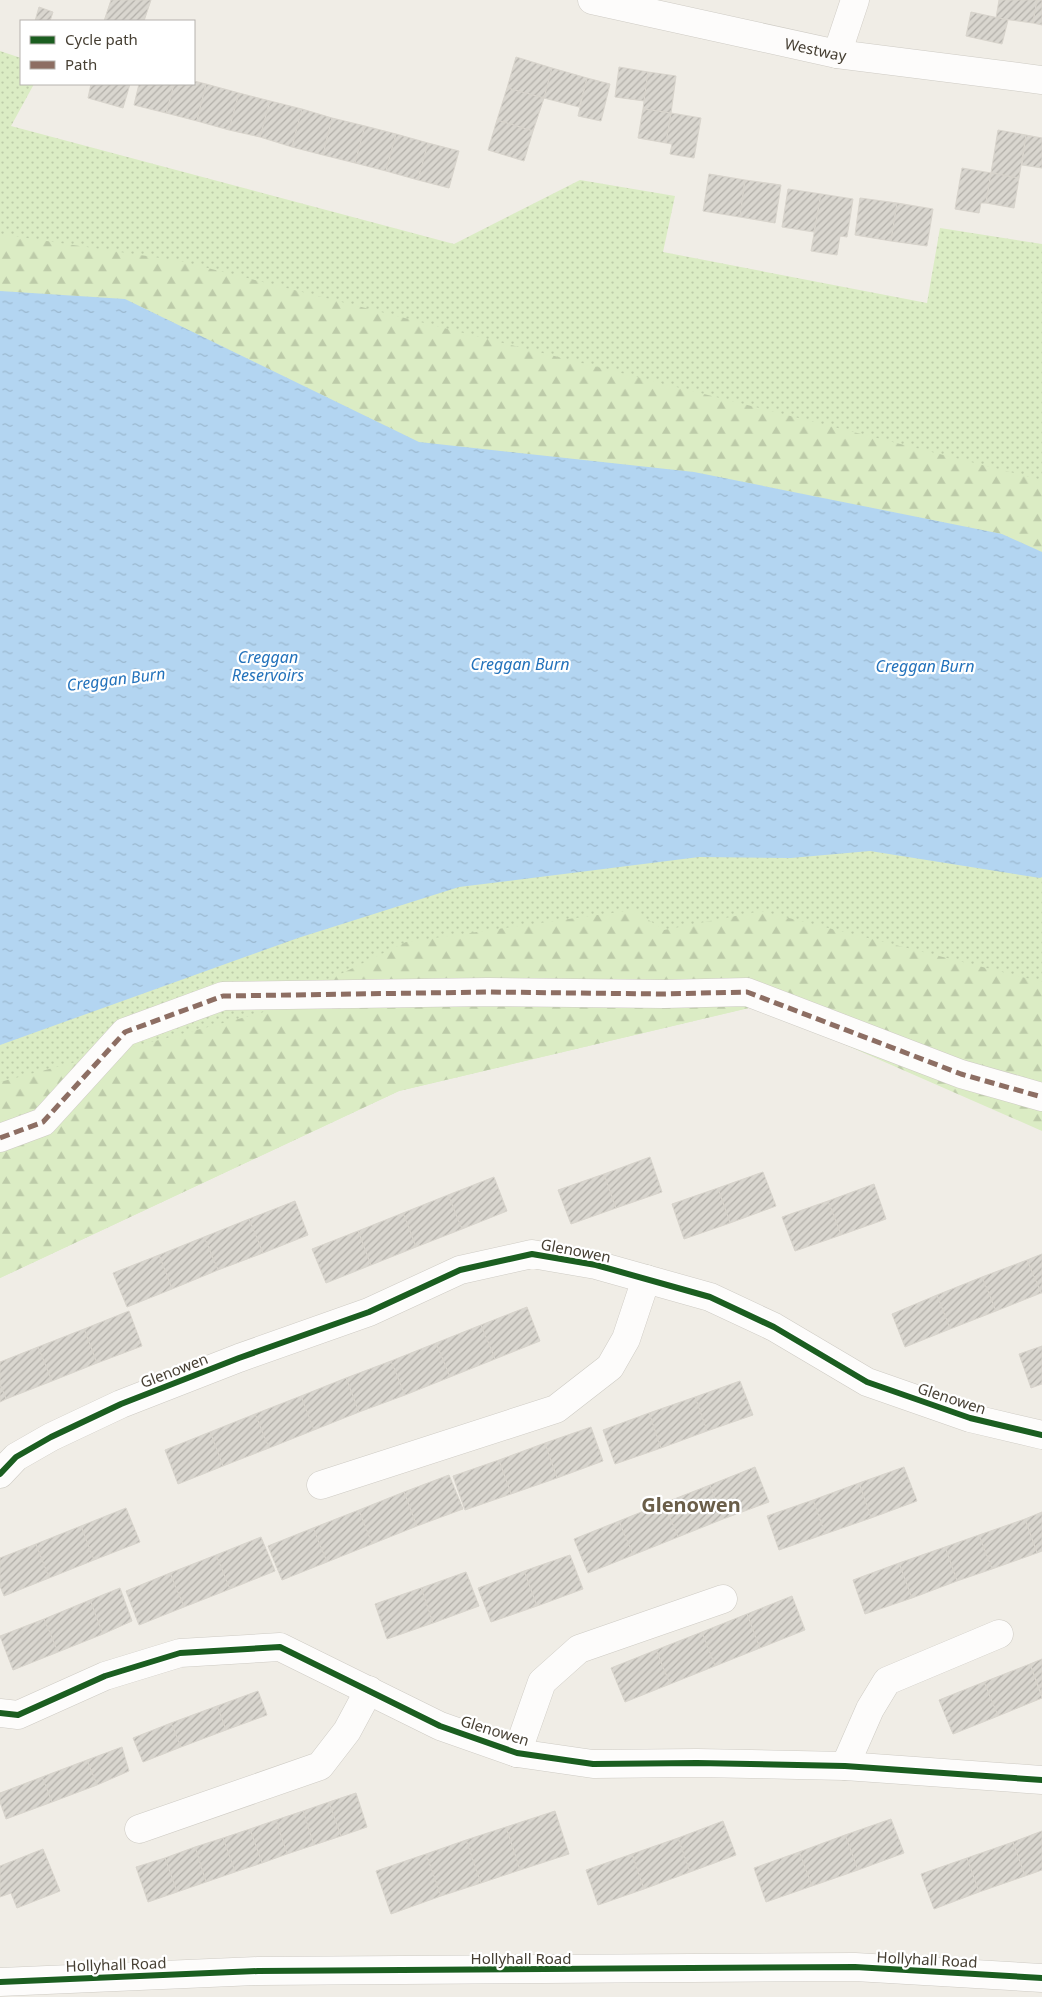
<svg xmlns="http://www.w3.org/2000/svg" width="1042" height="1997" viewBox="0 0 1042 1997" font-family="'Noto Sans',sans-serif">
<defs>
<pattern id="grass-dots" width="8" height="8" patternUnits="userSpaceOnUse" patternTransform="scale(1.25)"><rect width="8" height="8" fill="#dbecc4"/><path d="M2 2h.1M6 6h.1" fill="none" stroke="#bdcba9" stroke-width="1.8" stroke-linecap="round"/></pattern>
<pattern id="forest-firs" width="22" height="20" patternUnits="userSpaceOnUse" patternTransform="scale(1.25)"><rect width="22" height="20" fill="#dbecc4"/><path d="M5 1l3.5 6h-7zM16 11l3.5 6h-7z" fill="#bdcba9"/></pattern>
<pattern id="water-ripples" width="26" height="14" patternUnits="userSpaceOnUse" patternTransform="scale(1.25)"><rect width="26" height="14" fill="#b3d5f1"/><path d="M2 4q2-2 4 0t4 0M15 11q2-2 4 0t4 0" fill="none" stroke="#9bb8cf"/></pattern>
<pattern id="building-hatch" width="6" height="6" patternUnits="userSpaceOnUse" patternTransform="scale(1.25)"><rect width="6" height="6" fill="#d9d6cf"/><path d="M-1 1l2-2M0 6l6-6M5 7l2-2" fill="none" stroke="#b2afa9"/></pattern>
</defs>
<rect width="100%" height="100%" fill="#f0ede6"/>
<path fill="url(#grass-dots)" d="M0,51L21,58V84H34L11,126L454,244L580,180L675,196L663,252L927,303L940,228L1042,244V1130L757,1006L399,1091L0,1278Z"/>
<g fill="url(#forest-firs)">
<path d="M0,234L180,261L1042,480V552L1002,534L694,472L419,442L125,299L0,291Z"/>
<path d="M633,910L664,930L761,911L1042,982V1131L757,1006L399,1091L0,1278V1082L261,1013L406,942Z"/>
</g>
<path fill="url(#water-ripples)" d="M0,291L125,299L419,442L694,472L1002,534L1042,552V877L1040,878L870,851L791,858L699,857L459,887L298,938L0,1045Z"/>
<g fill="url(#building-hatch)" stroke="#d8d4cc">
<path d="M111,0H151L144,21H104Z"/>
<path d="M999,0H1037L1033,23L996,18Z"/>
<path d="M1037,0H1042V25L1033,23Z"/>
<path d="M39,7L53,12L50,21H35Z"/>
<path d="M971,12L1008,20L1002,44L966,36Z"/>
<path d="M516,57L552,68L544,98L507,88Z"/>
<path d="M619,67L648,72L644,101L615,97Z"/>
<path d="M552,68L587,78L579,107L544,98Z"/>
<path d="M648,72L676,76L671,113L643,109Z"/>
<path d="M587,78L610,84L601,121L578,116Z"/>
<path d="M194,81L206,84L197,121L166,113L174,84H194Z"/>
<path d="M91,84H130L123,108L88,98Z"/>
<path d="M139,84H174L166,113L134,105Z"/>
<path d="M206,84L239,93L229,130L197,121Z"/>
<path d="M507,88L544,98L533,131L497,120Z"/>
<path d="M239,93L270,101L260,137L229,130Z"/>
<path d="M270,101L302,109L292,147L260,137Z"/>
<path d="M302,109L332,118L323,155L292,147Z"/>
<path d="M643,109L671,113L666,143L638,138Z"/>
<path d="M671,113L701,118L694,158L670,154L672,144L666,143Z"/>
<path d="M332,118L365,126L355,163L323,155Z"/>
<path d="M497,120L533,131L524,161L488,150Z"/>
<path d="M365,126L396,134L386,171L355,163Z"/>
<path d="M998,130L1026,135L1019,178L991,173Z"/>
<path d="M396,134L428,143L418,180L386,171Z"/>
<path d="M1026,135L1042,138V168L1022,165Z"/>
<path d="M428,143L459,151L449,188L418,180Z"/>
<path d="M962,168L991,173L986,203H981L979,213L955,209Z"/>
<path d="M991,173L1019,178L1014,208L986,203Z"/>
<path d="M709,174L745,180L740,217L703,211Z"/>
<path d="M745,180L781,185L775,223L740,217Z"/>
<path d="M788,189L821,194L814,232L782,227Z"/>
<path d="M821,194L853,199L847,237L840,236L837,255L811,251Z"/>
<path d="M860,198L897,203L891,241L855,235Z"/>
<path d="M897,203L933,209L927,246L891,241Z"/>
<path d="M650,1157L662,1192L616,1208L604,1174Z"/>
<path d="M763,1172L776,1206L730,1223L718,1188Z"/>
<path d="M604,1174L616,1208L571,1224L558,1190Z"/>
<path d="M494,1177L507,1211L462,1229L448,1195Z"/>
<path d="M874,1184L886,1219L841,1235L828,1201Z"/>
<path d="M718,1188L730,1223L684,1239L672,1204Z"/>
<path d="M448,1195L462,1229L416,1247L403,1213Z"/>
<path d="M295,1201L308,1235L263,1253L249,1219Z"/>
<path d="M828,1201L841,1235L795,1251L782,1217Z"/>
<path d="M403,1213L416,1247L371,1265L358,1231Z"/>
<path d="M249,1219L263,1253L218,1270L204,1237Z"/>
<path d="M358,1231L371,1265L326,1283L312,1249Z"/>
<path d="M204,1237L218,1270L172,1289L159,1255Z"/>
<path d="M1042,1254V1293H1041L1027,1260Z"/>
<path d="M159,1255L172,1289L127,1307L113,1273Z"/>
<path d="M1027,1260L1041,1293L996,1311L982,1277Z"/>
<path d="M982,1277L996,1311L950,1329L937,1295Z"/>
<path d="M937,1295L950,1329L905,1347L892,1314Z"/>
<path d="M527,1307L540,1341L495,1359L481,1325Z"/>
<path d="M129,1311L142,1346L97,1363L84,1329Z"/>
<path d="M481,1325L495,1359L450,1377L436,1343Z"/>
<path d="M84,1329L97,1363L52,1381L38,1347Z"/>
<path d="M436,1343L450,1377L405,1395L391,1361Z"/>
<path d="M1042,1346V1384L1031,1388L1019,1354Z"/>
<path d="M38,1347L52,1381L6,1399L0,1384V1362Z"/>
<path d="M391,1361L405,1395L359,1412L346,1378Z"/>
<path d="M346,1378L359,1412L314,1430L301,1396Z"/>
<path d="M740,1381L753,1415L707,1431L695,1397Z"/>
<path d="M0,1384L6,1399L0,1402Z"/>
<path d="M301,1396L314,1430L269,1448L255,1414Z"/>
<path d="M695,1397L707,1431L661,1448L649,1413Z"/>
<path d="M649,1413L661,1448L615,1464L603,1430Z"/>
<path d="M255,1414L269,1448L223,1466L210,1432Z"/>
<path d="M591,1427L603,1461L557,1478L545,1443Z"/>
<path d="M210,1432L223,1466L178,1484L165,1450Z"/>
<path d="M545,1443L557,1478L511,1494L499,1460Z"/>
<path d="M499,1460L511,1494L465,1510L453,1476Z"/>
<path d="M755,1467L769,1502L723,1519L710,1485Z"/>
<path d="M904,1467L917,1501L871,1518L859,1483Z"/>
<path d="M449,1475L463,1509L417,1526L404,1492Z"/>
<path d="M859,1483L871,1518L825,1534L813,1500Z"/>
<path d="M710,1485L723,1519L678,1537L664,1503Z"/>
<path d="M404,1492L417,1526L372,1544L359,1510Z"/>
<path d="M813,1500L825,1534L779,1550L767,1516Z"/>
<path d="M664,1503L678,1537L633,1555L619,1521Z"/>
<path d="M126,1508L140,1542L94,1560L81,1526Z"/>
<path d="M359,1510L372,1544L327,1562L313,1528Z"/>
<path d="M1042,1512V1551L1037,1553L1025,1519Z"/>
<path d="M1025,1519L1037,1553L992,1569L979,1535Z"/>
<path d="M619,1521L633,1555L588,1573L574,1539Z"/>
<path d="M81,1526L94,1560L49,1578L36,1544Z"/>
<path d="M313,1528L327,1562L282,1580L268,1546Z"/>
<path d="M979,1535L992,1569L957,1581L945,1547Z"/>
<path d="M261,1537L275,1571L230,1589L216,1555Z"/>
<path d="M36,1544L49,1578L4,1596L0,1586V1558Z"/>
<path d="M945,1547L957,1581L912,1598L899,1563Z"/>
<path d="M216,1555L230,1589L184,1607L170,1573Z"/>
<path d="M570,1555L583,1589L537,1606L524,1571Z"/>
<path d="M899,1563L912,1598L865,1614L853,1580Z"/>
<path d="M524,1571L537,1606L491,1622L478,1588Z"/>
<path d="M466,1572L479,1606L433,1623L421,1588Z"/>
<path d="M170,1573L184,1607L139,1625L126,1591Z"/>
<path d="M120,1588L132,1621L103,1634L90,1600Z"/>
<path d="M421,1588L433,1623L387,1639L375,1604Z"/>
<path d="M792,1596L805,1630L760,1648L747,1614Z"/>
<path d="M90,1600L103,1634L58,1652L44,1619Z"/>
<path d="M747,1614L760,1648L715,1666L702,1632Z"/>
<path d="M44,1619L58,1652L13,1670L0,1636Z"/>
<path d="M702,1632L715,1666L670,1684L656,1650Z"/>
<path d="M656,1650L670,1684L625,1702L611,1668Z"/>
<path d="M1042,1659V1695L1030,1664Z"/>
<path d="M1030,1664L1042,1698L998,1716L984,1682Z"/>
<path d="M984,1682L998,1716L953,1734L939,1700Z"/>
<path d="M258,1691L267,1715L226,1730L217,1706Z"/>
<path d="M217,1706L226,1730L181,1747L171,1723Z"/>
<path d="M171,1723L181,1747L143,1762L133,1738Z"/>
<path d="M122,1747L129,1771L97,1785L87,1760Z"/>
<path d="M87,1760L97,1785L52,1802L42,1777Z"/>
<path d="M42,1777L52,1802L6,1819L0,1802V1793Z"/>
<path d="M356,1793L367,1827L341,1836L329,1802Z"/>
<path d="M329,1802L341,1836L314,1845L303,1811Z"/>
<path d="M303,1811L314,1845L287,1854L276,1820Z"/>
<path d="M555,1811L569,1854L520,1870L506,1827Z"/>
<path d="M891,1819L904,1853L858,1870L845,1835Z"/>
<path d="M276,1820L287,1854L262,1863L250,1829Z"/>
<path d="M723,1821L736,1855L690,1872L678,1838Z"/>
<path d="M506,1827L520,1870L481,1883L466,1840Z"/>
<path d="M250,1829L262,1863L235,1872L223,1838Z"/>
<path d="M1042,1831V1870L1025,1876L1013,1842Z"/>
<path d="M845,1835L858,1870L812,1886L799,1852Z"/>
<path d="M223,1838L235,1872L206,1882L195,1847Z"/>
<path d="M678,1838L690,1872L644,1889L632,1854Z"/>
<path d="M466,1840L481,1883L441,1896L426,1854Z"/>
<path d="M1013,1842L1025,1876L979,1892L967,1858Z"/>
<path d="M195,1847L206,1882L177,1892L165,1858Z"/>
<path d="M43,1849L60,1891L17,1908L11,1893L0,1897V1866Z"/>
<path d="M799,1852L812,1886L766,1902L754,1868Z"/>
<path d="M426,1854L441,1896L391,1914L376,1871Z"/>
<path d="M632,1854L644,1889L598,1905L586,1870Z"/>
<path d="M165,1858L177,1892L148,1902L136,1867Z"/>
<path d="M967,1858L979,1892L934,1909L921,1874Z"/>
</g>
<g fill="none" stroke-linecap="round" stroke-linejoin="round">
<defs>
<g id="minor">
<path id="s1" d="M592,0L837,54L1042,80"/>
<path d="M837,54L855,0"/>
<path d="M0,1138L43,1122L125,1032L223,996L488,992L664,994L747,992L961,1074L1042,1097"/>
<path d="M0,1474L16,1457L51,1437L121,1404L239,1358L369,1312L460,1270L532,1254L596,1265L710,1297L774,1327L867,1382L970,1418L1042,1435"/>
<path d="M321,1485L556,1409L610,1367L626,1339L646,1279"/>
<path d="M0,1713L18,1715L105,1676L180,1653L280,1647L440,1726L517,1753L593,1764L697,1763L845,1766L1042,1780"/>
<path d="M517,1753L542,1682L579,1649L723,1599"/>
<path d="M845,1766L870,1709L887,1681L999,1634"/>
<path d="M139,1829L320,1766L347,1731L369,1690"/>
<path d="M0,1982L258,1971L855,1967L1042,1978"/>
</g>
</defs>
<use href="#minor" stroke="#cecbc4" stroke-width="29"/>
<use href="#minor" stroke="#fdfcfb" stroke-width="28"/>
<path stroke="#8d6e63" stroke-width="5" stroke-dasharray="10 5" stroke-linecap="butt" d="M0,1138L43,1122L125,1032L223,996L488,992L664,994L747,992L961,1074L1042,1097"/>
<defs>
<g id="cycleway">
<path d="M0,1474L16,1457L51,1437L121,1404L239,1358L369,1312L460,1270L532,1254L596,1265L710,1297L774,1327L867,1382L970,1418L1042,1435"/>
<path d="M0,1713L18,1715L105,1676L180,1653L280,1647L440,1726L517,1753L593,1764L697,1763L845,1766L1042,1780"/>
<path d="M0,1982L258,1971L855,1967L1042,1978"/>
</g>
</defs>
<use href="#cycleway" stroke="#fff" stroke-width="9"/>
<use href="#cycleway" stroke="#1b5e20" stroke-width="6"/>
</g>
<g text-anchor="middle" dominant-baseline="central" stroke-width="4.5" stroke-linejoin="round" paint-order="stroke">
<g font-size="15" fill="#463f33" stroke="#fff">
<text stroke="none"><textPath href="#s1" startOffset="229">Westway</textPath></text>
<text transform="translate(576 1250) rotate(11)">Glenowen</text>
<text transform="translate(174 1370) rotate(-21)">Glenowen</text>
<text transform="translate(952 1398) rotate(18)">Glenowen</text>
<text transform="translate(495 1730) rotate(17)">Glenowen</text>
<text x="521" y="1958">Hollyhall Road</text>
<text transform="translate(927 1959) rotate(3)">Hollyhall Road</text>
<text transform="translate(116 1964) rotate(-2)">Hollyhall Road</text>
</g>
<g font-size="16" font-style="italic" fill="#2372bb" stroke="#fff">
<text x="268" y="657">Creggan<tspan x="268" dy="18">Reservoirs</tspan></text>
<text x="520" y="664">Creggan Burn</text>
<text x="925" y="666">Creggan Burn</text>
<text transform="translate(116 679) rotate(-7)">Creggan Burn</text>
</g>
<g font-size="20" font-weight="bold" fill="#6a5e49" stroke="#fff">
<text x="691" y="1504">Glenowen</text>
</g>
</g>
<rect x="20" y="20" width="175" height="65" fill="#ffffff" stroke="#b5b2ad"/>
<rect x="30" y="36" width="25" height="8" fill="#1b5e20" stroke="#b5b2ad"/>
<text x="65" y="45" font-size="15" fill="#463f33">Cycle path</text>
<rect x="30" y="61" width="25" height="8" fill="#8d6e63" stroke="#b5b2ad"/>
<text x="65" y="70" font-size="15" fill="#463f33">Path</text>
</svg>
